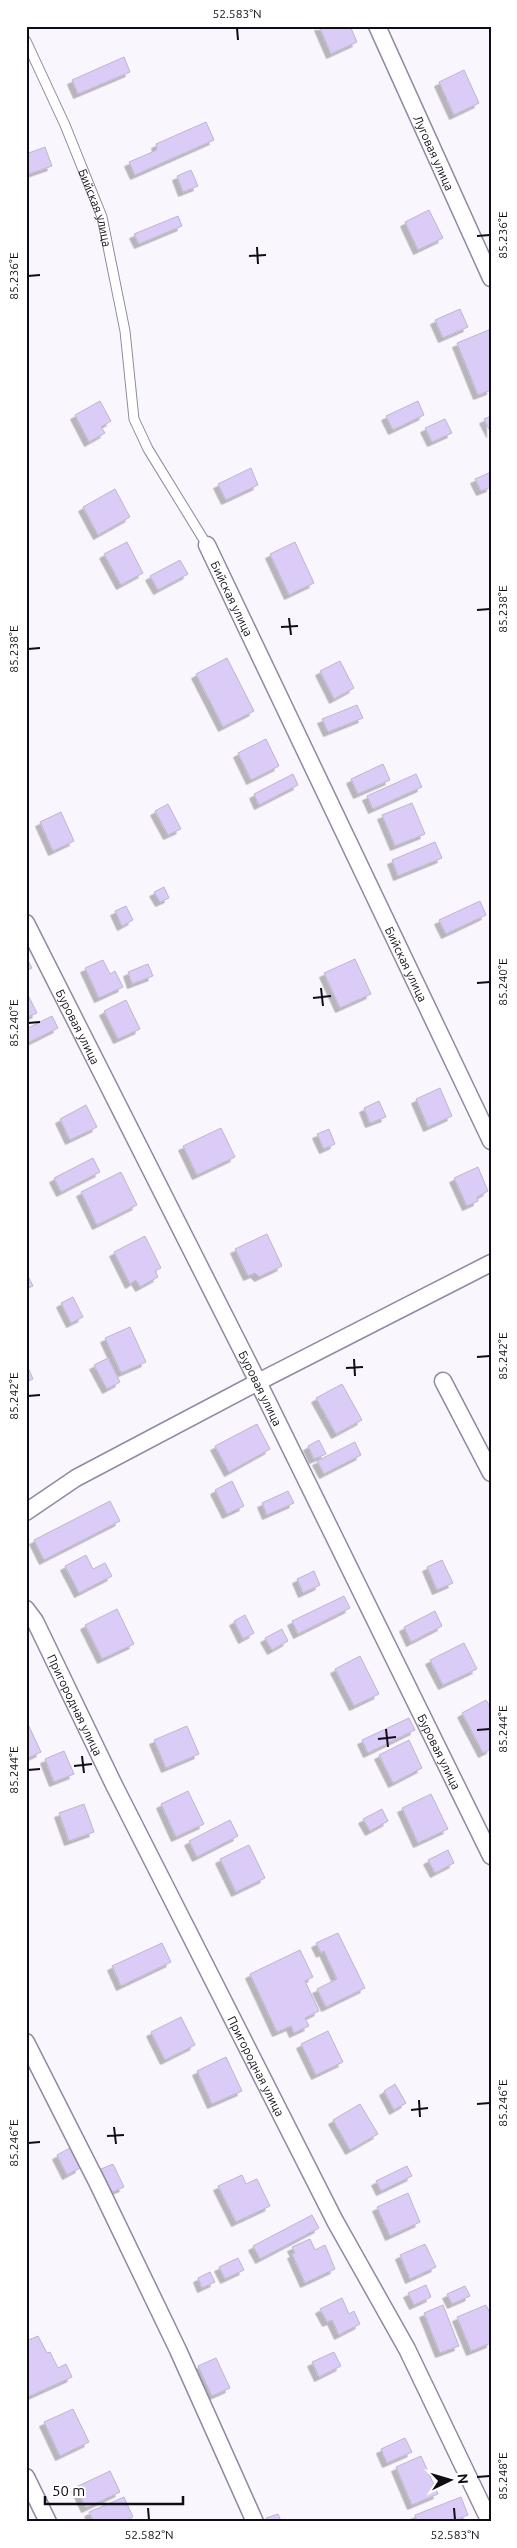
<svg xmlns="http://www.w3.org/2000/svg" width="517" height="2548" viewBox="0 0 517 2548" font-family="Ubuntu,sans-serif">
<defs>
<filter id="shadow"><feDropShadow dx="-4.5" dy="4.5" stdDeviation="0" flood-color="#0004"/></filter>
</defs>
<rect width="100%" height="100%" fill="#f9f7fd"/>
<g fill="#daccf7" stroke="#beb5cf" filter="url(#shadow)">
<path d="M319,26H350L357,42L331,54Z"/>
<path d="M124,57L130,72L78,94L72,80Z"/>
<path d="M464,70L479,103L454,115L439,82Z"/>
<path d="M206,122L214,140L135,175L129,162L157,150L156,144Z"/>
<path d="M45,147L52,166L26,175V154Z"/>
<path d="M191,170L198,186L183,192L177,176Z"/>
<path d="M429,210L443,238L418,250L405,222Z"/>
<path d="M178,216L182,226L139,244L134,234Z"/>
<path d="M460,309L468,327L443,338L435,320Z"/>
<path d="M491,329V390L478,395L457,343Z"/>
<path d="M100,401L111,421L101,427L105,433L89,442L75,415Z"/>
<path d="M418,401L424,415L393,430L386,416Z"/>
<path d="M491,416V433L484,419Z"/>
<path d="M445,419L452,433L432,442L425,428Z"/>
<path d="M251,468L258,485L226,500L218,484Z"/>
<path d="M491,472V487L481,491L475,479Z"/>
<path d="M115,489L130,517L98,535L83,507Z"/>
<path d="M127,542L143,573L121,585L104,554Z"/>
<path d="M295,542L314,583L289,595L270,554Z"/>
<path d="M180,560L188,574L158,590L150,576Z"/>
<path d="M227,658L254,711L223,727L196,674Z"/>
<path d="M340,661L354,688L334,699L320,671Z"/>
<path d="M357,705L363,718L328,732L322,719Z"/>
<path d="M266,739L279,766L251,780L238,753Z"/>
<path d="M383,764L390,780L358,794L351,779Z"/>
<path d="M293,774L298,785L259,805L254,794Z"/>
<path d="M416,774L422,787L373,809L367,796Z"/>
<path d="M412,803L425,834L395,846L382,815Z"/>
<path d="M168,804L181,829L168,835L155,811Z"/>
<path d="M61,812L74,841L53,851L40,822Z"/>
<path d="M435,842L442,858L398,876L392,860Z"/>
<path d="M164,887L169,898L160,902L154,892Z"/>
<path d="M480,901L486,915L446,934L439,920Z"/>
<path d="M126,906L133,920L122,926L115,911Z"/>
<path d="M26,957L32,968L26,971Z"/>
<path d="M355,959L371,994L340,1008L324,973Z"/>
<path d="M103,960L110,974L115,971L123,987L99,998L85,968Z"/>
<path d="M148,964L153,976L132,984L128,972Z"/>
<path d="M26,991L37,1013L26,1018Z"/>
<path d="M126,1000L140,1029L118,1039L104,1011Z"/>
<path d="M52,1016L58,1028L26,1044V1029Z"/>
<path d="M440,1088L452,1116L428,1127L416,1099Z"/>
<path d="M379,1101L386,1117L370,1123L364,1108Z"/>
<path d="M86,1105L97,1127L70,1140L60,1119Z"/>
<path d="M221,1128L235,1157L197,1175L183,1146Z"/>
<path d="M329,1129L335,1144L324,1149L317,1134Z"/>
<path d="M93,1158L100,1172L61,1192L54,1178Z"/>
<path d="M478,1167L488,1191L477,1197L478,1201L467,1206L454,1178Z"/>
<path d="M121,1172L137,1205L97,1225L81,1192Z"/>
<path d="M267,1234L282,1266L259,1277L255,1273L248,1276L235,1249Z"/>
<path d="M145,1236L161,1268L155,1271L158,1277L140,1287L136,1280L130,1284L114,1252Z"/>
<path d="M26,1272L33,1286L26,1289Z"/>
<path d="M73,1297L83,1317L71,1323L61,1303Z"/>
<path d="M130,1327L146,1362L121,1373L105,1338Z"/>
<path d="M108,1358L120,1382L107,1389L94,1365Z"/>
<path d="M26,1363L33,1379L26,1382Z"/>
<path d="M342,1384L362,1420L336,1434L316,1398Z"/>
<path d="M257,1424L270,1449L229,1472L215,1446Z"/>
<path d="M319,1440L326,1454L314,1459L308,1446Z"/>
<path d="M355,1442L361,1455L324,1474L317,1461Z"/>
<path d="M232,1481L244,1506L227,1514L215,1490Z"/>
<path d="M288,1491L294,1503L267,1515L262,1503Z"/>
<path d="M110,1501L120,1521L44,1560L34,1540Z"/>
<path d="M86,1555L93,1569L105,1563L112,1576L79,1593L65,1566Z"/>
<path d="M442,1560L453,1583L437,1590L427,1567Z"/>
<path d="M314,1571L320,1585L303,1593L297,1579Z"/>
<path d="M344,1596L350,1608L298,1634L292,1621Z"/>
<path d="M117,1609L134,1644L102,1659L85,1625Z"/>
<path d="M435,1611L442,1626L411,1642L404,1627Z"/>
<path d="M245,1615L254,1633L243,1639L234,1621Z"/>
<path d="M282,1629L288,1641L272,1650L265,1638Z"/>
<path d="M464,1643L477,1669L443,1685L430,1660Z"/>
<path d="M360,1656L379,1694L354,1706L335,1669Z"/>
<path d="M486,1700L491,1708V1749L483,1753L462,1713Z"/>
<path d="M409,1718L415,1730L368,1753L362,1740Z"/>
<path d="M26,1720L41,1752L26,1759Z"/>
<path d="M187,1726L199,1754L166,1768L154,1740Z"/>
<path d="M409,1740L422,1768L393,1783L379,1755Z"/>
<path d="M64,1751L74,1774L54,1782L45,1759Z"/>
<path d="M188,1791L204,1824L176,1837L161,1804Z"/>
<path d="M431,1794L448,1829L418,1843L402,1808Z"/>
<path d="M84,1804L94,1832L69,1841L59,1813Z"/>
<path d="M382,1809L388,1821L370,1831L363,1819Z"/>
<path d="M230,1820L238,1836L197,1857L189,1841Z"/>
<path d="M249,1845L265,1878L236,1892L220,1859Z"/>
<path d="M448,1850L454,1863L435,1873L428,1860Z"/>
<path d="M338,1933L365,1988L326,2007L317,1989L337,1979L324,1951L321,1953L316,1943Z"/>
<path d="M162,1943L171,1962L121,1986L112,1966Z"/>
<path d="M300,1950L313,1977L305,1981L319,2011L305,2018L309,2026L294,2033L291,2026L277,2032L250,1974Z"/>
<path d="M181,2017L195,2045L165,2060L151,2032Z"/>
<path d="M328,2031L343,2062L316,2075L301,2044Z"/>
<path d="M226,2057L242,2091L212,2104L197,2071Z"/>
<path d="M395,2084L406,2103L394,2110L384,2091Z"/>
<path d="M360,2104L378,2134L350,2150L333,2120Z"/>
<path d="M70,2148L80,2168L67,2175L57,2155Z"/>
<path d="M113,2164L124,2187L112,2192L101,2169Z"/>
<path d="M407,2166L412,2176L381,2191L376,2181Z"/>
<path d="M242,2175L246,2184L257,2179L270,2206L236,2222L218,2186Z"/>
<path d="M408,2193L420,2222L390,2236L377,2207Z"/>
<path d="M312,2215L319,2228L260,2259L253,2246Z"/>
<path d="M310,2239L315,2250L325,2245L335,2269L305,2283L292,2254L295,2253L292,2247Z"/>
<path d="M425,2244L436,2267L410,2279L400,2255Z"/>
<path d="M238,2258L244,2270L225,2279L219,2267Z"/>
<path d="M210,2272L215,2282L202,2288L198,2278Z"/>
<path d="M426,2285L431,2297L414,2305L408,2293Z"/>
<path d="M465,2286L470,2296L452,2304L447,2294Z"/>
<path d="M342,2298L349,2314L354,2311L360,2324L339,2335L332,2320L327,2322L320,2309Z"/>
<path d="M443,2305L459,2346L440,2353L424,2313Z"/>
<path d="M486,2305L491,2315V2343L471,2351L457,2317Z"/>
<path d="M38,2336L47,2353L50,2352L58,2368L66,2364L72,2377L26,2398V2341Z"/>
<path d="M334,2352L341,2366L319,2377L312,2362Z"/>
<path d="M216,2358L230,2388L212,2396L198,2366Z"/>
<path d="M73,2409L89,2442L60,2456L44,2422Z"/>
<path d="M405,2438L412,2452L387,2463L381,2449Z"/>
<path d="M421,2456L438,2494L412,2505L396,2467Z"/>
<path d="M110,2471L120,2492L86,2508L76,2487Z"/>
<path d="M124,2497L133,2517L123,2522H94L89,2512Z"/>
<path d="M461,2497L468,2515L450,2522H417L415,2515Z"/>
<path d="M278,2514L281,2521L285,2519L286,2522H268L266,2518Z"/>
</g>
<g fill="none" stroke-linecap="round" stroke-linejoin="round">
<defs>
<g id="lane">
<path id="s1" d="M26,41L65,125L102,217L125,331L134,419L148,449L207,545"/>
</g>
<g id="street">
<path id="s2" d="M377,26L491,278"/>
<path id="s3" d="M207,545L491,1141"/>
<path id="s4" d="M26,923L258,1382L491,1856"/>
<path d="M443,1381L491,1473"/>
<path d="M26,1512L76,1478L258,1382L491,1263"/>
<path id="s5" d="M26,1609L35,1621L114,1785L335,2221L407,2349L490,2522"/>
<path d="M26,2042L98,2184L178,2350L255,2522"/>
<path d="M26,2477L48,2522"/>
</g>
</defs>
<use href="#lane" stroke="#9189a1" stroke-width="11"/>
<use href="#street" stroke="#9189a1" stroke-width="19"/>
<use href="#lane" stroke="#fff" stroke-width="9"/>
<use href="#street" stroke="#fff" stroke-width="16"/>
</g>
<path fill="none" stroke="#100c15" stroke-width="2" d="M237,28L238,40M477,236L490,235M257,247L258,264M249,256L266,255M28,276L40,275M477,610L490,609M289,618L291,635M281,627L298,626M28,649L40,648M477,983L490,982M321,988L323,1006M313,998L331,996M28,1023L40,1022M477,1357L490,1356M354,1359L355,1376M346,1368L363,1367M28,1396L40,1395M386,1729L388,1747M477,1730L490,1729M378,1739L396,1737M82,1756L84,1773M74,1766L92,1764M28,1770L40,1769M419,2100L420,2117M477,2104L490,2103M411,2110L428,2108M114,2127L116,2144M107,2136L124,2135M28,2143L40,2142M477,2477L490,2476M148,2508L149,2520M454,2508L455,2520"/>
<g text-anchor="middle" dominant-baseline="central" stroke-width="4.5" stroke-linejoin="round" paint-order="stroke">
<g font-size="12" fill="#100c15" stroke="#fff">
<text stroke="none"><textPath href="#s2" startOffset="139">Луговая улица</textPath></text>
<text stroke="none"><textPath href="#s1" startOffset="181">Бийская улица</textPath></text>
<text stroke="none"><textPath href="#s3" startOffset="59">Бийская улица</textPath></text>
<text stroke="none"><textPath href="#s3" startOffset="464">Бийская улица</textPath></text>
<text stroke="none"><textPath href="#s4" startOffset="116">Буровая улица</textPath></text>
<text stroke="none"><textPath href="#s4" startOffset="521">Буровая улица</textPath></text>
<text stroke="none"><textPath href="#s5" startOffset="108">Пригородная улица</textPath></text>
<text stroke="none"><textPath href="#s4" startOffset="926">Буровая улица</textPath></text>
<text stroke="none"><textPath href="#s5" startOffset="512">Пригородная улица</textPath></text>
</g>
</g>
<rect width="517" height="2548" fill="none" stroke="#ffffff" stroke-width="55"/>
<g transform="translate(450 2480) rotate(85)" stroke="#ffffff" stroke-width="4" paint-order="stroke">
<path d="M0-4L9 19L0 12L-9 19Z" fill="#100c15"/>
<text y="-8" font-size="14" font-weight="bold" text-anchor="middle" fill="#100c15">N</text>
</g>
<path d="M45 2496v8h138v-8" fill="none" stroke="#100c15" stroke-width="2.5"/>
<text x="52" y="2496" font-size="15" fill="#100c15" stroke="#ffffff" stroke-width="4" paint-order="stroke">50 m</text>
<rect x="28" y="28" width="462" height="2492" fill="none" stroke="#100c15" stroke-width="2"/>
<g font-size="12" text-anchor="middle" fill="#100c15">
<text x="237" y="18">52.583°N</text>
<text transform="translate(503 235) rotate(-90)" y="4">85.236°E</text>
<text transform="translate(14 276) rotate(-90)" y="4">85.236°E</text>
<text transform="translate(503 609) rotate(-90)" y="4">85.238°E</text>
<text transform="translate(14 649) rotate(-90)" y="4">85.238°E</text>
<text transform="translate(503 982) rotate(-90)" y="4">85.240°E</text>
<text transform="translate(14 1023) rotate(-90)" y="4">85.240°E</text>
<text transform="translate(503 1356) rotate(-90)" y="4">85.242°E</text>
<text transform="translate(14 1396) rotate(-90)" y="4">85.242°E</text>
<text transform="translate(503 1729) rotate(-90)" y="4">85.244°E</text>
<text transform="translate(14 1770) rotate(-90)" y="4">85.244°E</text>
<text transform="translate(503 2103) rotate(-90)" y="4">85.246°E</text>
<text transform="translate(14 2143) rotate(-90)" y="4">85.246°E</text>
<text transform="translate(503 2476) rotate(-90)" y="4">85.248°E</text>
<text x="149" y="2539">52.582°N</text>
<text x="455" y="2539">52.583°N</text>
</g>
</svg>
